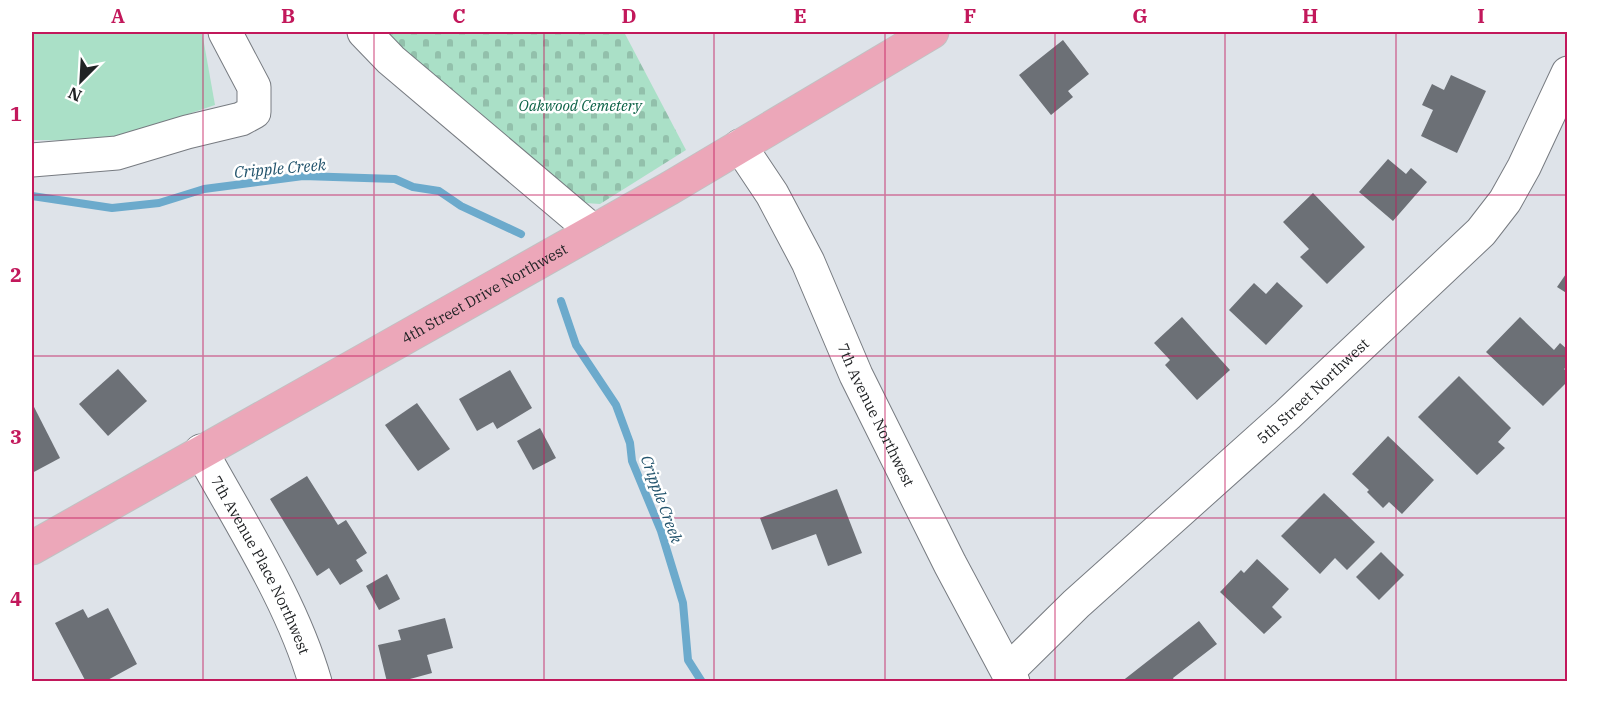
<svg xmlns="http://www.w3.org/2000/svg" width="1599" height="713" viewBox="0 0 1599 713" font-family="'IBM Plex Serif',serif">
<defs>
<pattern id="cemetery-stones" width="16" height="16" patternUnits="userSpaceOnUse" patternTransform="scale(1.5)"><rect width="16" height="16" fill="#aae0c7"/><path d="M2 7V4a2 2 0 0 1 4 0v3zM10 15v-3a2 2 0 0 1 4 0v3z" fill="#92c0ab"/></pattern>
</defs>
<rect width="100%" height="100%" fill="#dee3e9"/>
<path fill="url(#cemetery-stones)" d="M384,32H624L686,150L600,204L585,203L457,99Z"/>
<path fill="#aae0c7" d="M32,32H202L215,105L108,141L32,140Z"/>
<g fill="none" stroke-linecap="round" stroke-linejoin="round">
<g stroke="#6caacc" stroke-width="8">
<path d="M32,196L112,208L159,203L204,189L303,176L395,179L413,187L439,191L461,206L521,234"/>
<path d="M561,301L576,345L616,405L630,443L632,461L661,531L683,603L688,660L702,682"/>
</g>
</g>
<g fill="#6c7076">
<path d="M1063,40L1089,74L1068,91L1073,97L1051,115L1019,75Z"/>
<path d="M1451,75L1486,91L1457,153L1421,136L1433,110L1422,105L1432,84L1444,90Z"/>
<path d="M1388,159L1406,174L1411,168L1427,182L1393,221L1359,192Z"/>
<path d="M1313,193L1365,247L1327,284L1300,257L1309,249L1283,222Z"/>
<path d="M1568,271V294L1557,287Z"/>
<path d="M1277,282L1303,306L1266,345L1229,310L1254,283L1266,294Z"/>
<path d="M1182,317L1230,370L1197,400L1165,365L1170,360L1154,343Z"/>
<path d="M1520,317L1554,350L1560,343L1568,350V366L1564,369L1568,372V381L1543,406L1486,352Z"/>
<path d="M118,369L147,401L108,436L79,404Z"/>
<path d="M510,370L532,408L497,429L493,422L477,431L459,399Z"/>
<path d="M1459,376L1511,428L1498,442L1505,448L1477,475L1418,417Z"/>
<path d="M32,403L60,458L32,473Z"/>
<path d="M417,403L450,449L418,471L385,425Z"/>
<path d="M540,428L556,458L533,470L517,441Z"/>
<path d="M1388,436L1434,480L1402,514L1389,502L1383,508L1367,492L1369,490L1352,474Z"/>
<path d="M307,476L338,525L346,520L367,553L356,560L363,571L340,585L329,568L317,576L270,499Z"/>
<path d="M837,489L862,553L828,566L816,534L772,550L760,518Z"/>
<path d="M1324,493L1375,542L1347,570L1335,558L1320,574L1281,536Z"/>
<path d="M1381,552L1404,575L1379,600L1356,577Z"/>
<path d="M1257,559L1289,589L1272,607L1282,617L1264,634L1220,592L1241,570L1244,573Z"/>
<path d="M387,574L400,599L379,610L366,586Z"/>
<path d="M108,608L137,664L104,682H86L55,623L83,609L88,618Z"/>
<path d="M445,618L453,648L427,655L432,673L399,682H387L378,645L401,640L398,630Z"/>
<path d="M1199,621L1217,644L1173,678L1175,682H1121Z"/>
</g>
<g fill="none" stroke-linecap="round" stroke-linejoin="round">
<defs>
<g id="minor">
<path d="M364,32L391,60L593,231"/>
<path id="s1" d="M740,146L772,194L808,262L856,375L950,564L1013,682"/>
<path d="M32,160L117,153L187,132L241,119L254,112V87L225,32"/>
<path id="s2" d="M201,451C241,524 292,602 315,682"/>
<path id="s3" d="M1008,671L1076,604L1287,415L1481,232L1505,201L1524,167L1568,73"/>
</g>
<g id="major">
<path id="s4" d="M32,548L670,188L932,32"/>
</g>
</defs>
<use href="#minor" stroke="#777b81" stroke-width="35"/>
<use href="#major" stroke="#c1c1c2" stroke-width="35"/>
<use href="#minor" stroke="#fff" stroke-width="33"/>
<use href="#major" stroke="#eca7b9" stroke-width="33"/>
</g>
<path fill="none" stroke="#c2185b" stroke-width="1.5" stroke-opacity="0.55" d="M203,32V682M374,32V682M544,32V682M714,32V682M885,32V682M1055,32V682M1225,32V682M1396,32V682M32,195H1568M32,356H1568M32,518H1568"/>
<g text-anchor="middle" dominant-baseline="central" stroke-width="5" stroke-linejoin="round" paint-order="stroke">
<g font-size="15" font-style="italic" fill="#0c6246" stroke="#fff">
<text x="580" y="105">Oakwood Cemetery</text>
</g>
<g font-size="15" fill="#212325" stroke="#fff">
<text stroke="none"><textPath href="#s4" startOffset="519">4th Street Drive Northwest</textPath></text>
<text stroke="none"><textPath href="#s3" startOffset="414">5th Street Northwest</textPath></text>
<text stroke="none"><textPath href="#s1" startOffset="302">7th Avenue Northwest</textPath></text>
<text stroke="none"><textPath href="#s2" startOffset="129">7th Avenue Place Northwest</textPath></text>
</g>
<g font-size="16" font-style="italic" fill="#23546d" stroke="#fff">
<text transform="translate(280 168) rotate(-5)">Cripple Creek</text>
<text transform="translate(662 499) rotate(70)">Cripple Creek</text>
</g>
</g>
<rect width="1599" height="713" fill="none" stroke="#ffffff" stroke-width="66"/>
<g transform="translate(81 81) rotate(204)" stroke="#ffffff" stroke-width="4.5" paint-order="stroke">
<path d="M0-4.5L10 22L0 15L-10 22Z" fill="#212325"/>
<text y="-9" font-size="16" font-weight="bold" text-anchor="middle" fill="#212325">N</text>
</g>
<rect x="33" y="33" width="1533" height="647" fill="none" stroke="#c2185b" stroke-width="2"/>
<g font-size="20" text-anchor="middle" font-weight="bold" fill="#c2185b">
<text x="118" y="23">A</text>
<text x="288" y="23">B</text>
<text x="459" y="23">C</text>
<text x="629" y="23">D</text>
<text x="800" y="23">E</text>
<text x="970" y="23">F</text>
<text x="1140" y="23">G</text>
<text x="1310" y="23">H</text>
<text x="1481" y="23">I</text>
<text x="16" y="121">1</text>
<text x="16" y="282">2</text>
<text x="16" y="444">3</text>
<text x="16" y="606">4</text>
</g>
</svg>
